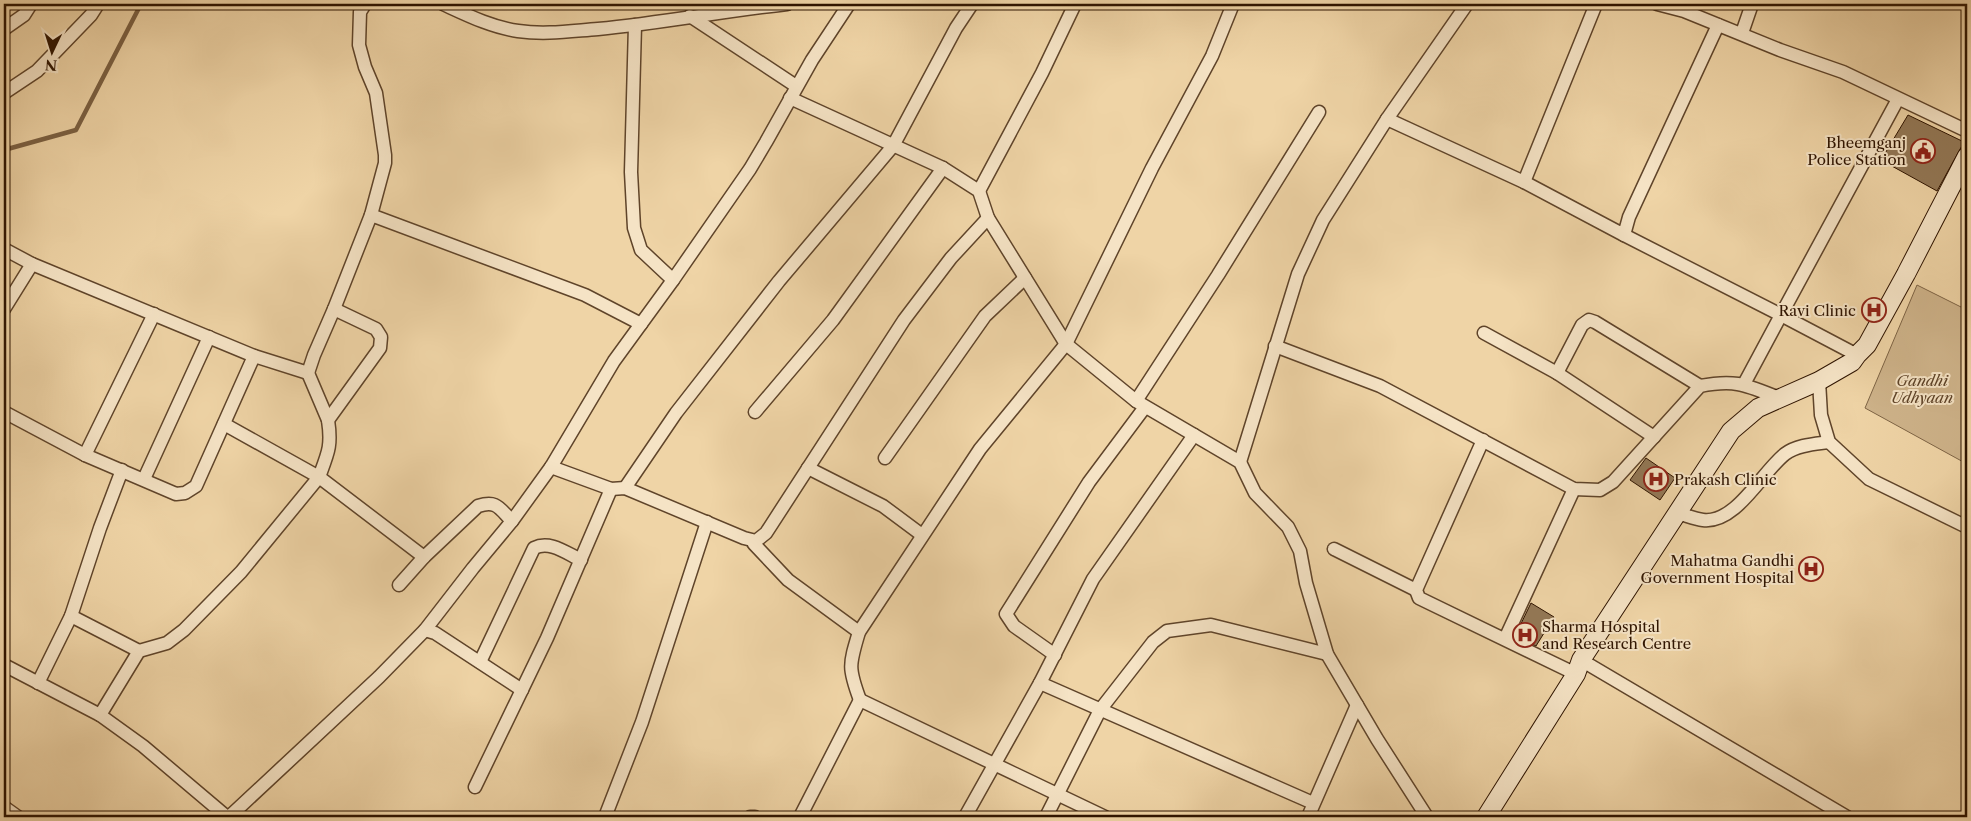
<svg xmlns="http://www.w3.org/2000/svg" width="1971" height="821" viewBox="0 0 1971 821" font-family="'Libre Caslon Text',serif">
<rect width="100%" height="100%" fill="#efd4a6"/>
<filter id="stains"><feTurbulence type="fractalNoise" baseFrequency=".004" numOctaves="4"/><feColorMatrix values="0 0 0 0 .2 0 0 0 0 .09 0 0 0 0 .02 0 0 0 .5 -.17"/></filter>
<radialGradient id="worn" r=".72"><stop offset=".6" stop-color="#630" stop-opacity="0"/><stop offset="1" stop-color="#630" stop-opacity=".3"/></radialGradient>
<path fill="#ceb38a" stroke="#7e6445" d="M1917,285L1967,310V464L1865,408Z"/>
<g fill="none" stroke-linecap="round" stroke-linejoin="round">
<path stroke="#7b6042" stroke-width="4.5" d="M4,150L76,130L141,4"/>
</g>
<g fill="#937856" stroke="#2f1400">
<path d="M1908,115L1964,142L1937,191L1881,160Z"/>
<path d="M1646,458L1675,478L1660,500L1630,480Z"/>
<path d="M1531,603L1554,617L1536,646L1515,636Z"/>
</g>
<g fill="none" stroke-linecap="round" stroke-linejoin="round">
<defs>
<g id="street">
<path d="M365,4L360,12L359,45L365,67L376,93L385,155V163L371,215"/>
<path d="M443,4C467,15 491,27 518,31C545,35 571,31 598,29C661,23 724,11 787,4"/>
<path d="M1657,4L1684,11L1780,50L1843,72L1967,131"/>
<path d="M690,16L796,86"/>
<path d="M635,25L631,172L634,228L641,250L673,280"/>
<path d="M4,29L24,15L31,4"/>
<path d="M1742,33L1752,4"/>
<path d="M4,93L37,71L91,15L98,4"/>
<path d="M790,98L943,168L979,191L988,218L1066,344L1136,401L1240,462L1255,493L1288,527L1300,551L1306,583L1327,654L1377,739L1427,817"/>
<path d="M1387,119L1524,182L1624,235L1629,217L1718,25"/>
<path d="M1524,182L1596,4"/>
<path d="M979,191L1042,73L1075,4"/>
<path d="M1624,235L1781,315L1744,384"/>
<path d="M4,249L32,264L254,356"/>
<path d="M4,309L32,264"/>
<path d="M1484,333L1557,373L1654,437"/>
<path d="M1275,346L1380,386L1574,489L1600,490L1613,482L1700,386C1736,379 1746,385 1779,398"/>
<path d="M1857,355L1781,315L1898,99"/>
<path d="M308,373L328,420C332,446 328,453 319,477L424,557"/>
<path d="M1557,373L1582,325L1589,320L1595,322L1700,386"/>
<path d="M1819,381L1821,415L1829,442L1869,479L1967,527"/>
<path d="M1136,401L1218,275L1319,112"/>
<path d="M4,412L85,455L176,494L185,493L196,486L254,356L308,373L314,355L334,309L371,215L585,295L641,324"/>
<path d="M755,412L833,320L943,168"/>
<path d="M328,420L380,348L381,337L376,329L334,309"/>
<path d="M1483,440L1416,590L1419,598L1576,674"/>
<path d="M85,455L154,314"/>
<path d="M885,458L985,316L1025,278"/>
<path d="M1240,462L1298,274L1323,220L1387,119L1467,4"/>
<path d="M551,467L611,489L625,488L744,538L756,541L766,533L904,320L951,258L988,218"/>
<path d="M808,468L883,506L922,535"/>
<path d="M144,479L209,337"/>
<path d="M625,488L676,413L779,281L893,146L956,28L972,4"/>
<path d="M1677,513C1685,515 1695,519 1703,520C1736,524 1762,472 1785,454C1797,445 1815,444 1829,442"/>
<path d="M756,541L754,544L788,580L859,632"/>
<path d="M1334,549L1416,590"/>
<path d="M399,585L424,557L478,506C497,500 499,508 512,521"/>
<path d="M71,616L139,651"/>
<path d="M425,630L435,633L522,690"/>
<path d="M1505,639L1574,489"/>
<path d="M1055,655L1014,626L1006,614L1089,482L1145,407"/>
<path d="M1581,660L1847,817"/>
<path d="M480,662L534,548C550,540 566,553 581,560"/>
<path d="M4,665L100,715L143,746L227,817"/>
<path d="M38,683L71,616L100,528L122,470"/>
<path d="M1040,683L1313,803"/>
<path d="M860,700C848,668 849,665 859,632L980,449L1066,344L1152,168L1212,56L1233,4"/>
<path d="M100,715L139,651L167,643L184,630L241,572L319,477L224,424"/>
<path d="M475,787L547,638L611,489"/>
<path d="M4,807L18,817"/>
<path d="M229,817L379,677L425,630L473,568L512,521L551,467L614,361L673,280L750,169L766,142L812,60L849,4"/>
<path d="M605,817L642,722L707,522"/>
<path d="M750,817H755"/>
<path d="M800,817L860,700L1105,817"/>
<path d="M965,817L1040,683L1093,579L1194,435"/>
<path d="M1046,817L1100,710L1153,642L1167,631L1211,625L1327,654"/>
<path d="M1308,817L1357,705"/>
</g>
<path id="secondary" d="M1486,817L1576,674L1581,660L1731,431L1758,408L1819,381L1852,362L1857,355L1867,345L1906,274L1967,156"/>
</defs>
<use href="#street" stroke="#5f442a" stroke-width="15"/>
<use href="#secondary" stroke="#2f1400" stroke-width="20"/>
<use href="#street" stroke="#f5e3c5" stroke-width="12"/>
<use href="#secondary" stroke="#f5e3c5" stroke-width="18"/>
</g>
<defs>
<symbol id="civic-ring" viewBox="-11 -11 22 22"><circle r="9.5" fill="#f5e3c5" stroke="#8f2418" stroke-width="1.5"/><path d="M-.6-6.5H3V-4.5H.6V-3L4-1V1h2V6H-6V1h2V-1L-.6-3ZM-1.2 2.5V6h2.4V2.5Z" fill="#8f2418"/></symbol>
<symbol id="hospital-ring" viewBox="-11 -11 22 22"><circle r="9.5" fill="#f5e3c5" stroke="#8f2418" stroke-width="1.5"/><path d="M-5-5h3v3.5h4V-5h3V5h-3V1.5h-4V5h-3Z" fill="#8f2418"/></symbol>
</defs>
<g fill-rule="evenodd">
<use href="#civic-ring" x="1909" y="137" width="28" height="28"/>
<use href="#hospital-ring" x="1860" y="296" width="28" height="28"/>
<use href="#hospital-ring" x="1642" y="465" width="28" height="28"/>
<use href="#hospital-ring" x="1797" y="555" width="28" height="28"/>
<use href="#hospital-ring" x="1511" y="621" width="28" height="28"/>
</g>
<g text-anchor="middle" dominant-baseline="central" stroke-width="4" stroke-linejoin="round" paint-order="stroke">
<g font-size="15" fill="#2f1400" stroke="#f5e3c5" text-anchor="end">
<text x="1906" y="142">Bheemganj<tspan x="1906" dy="17">Police Station</tspan></text>
<text x="1856" y="310">Ravi Clinic</text>
<text x="1674" y="479" text-anchor="start">Prakash Clinic</text>
<text x="1794" y="560">Mahatma Gandhi<tspan x="1794" dy="17">Government Hospital</tspan></text>
<text x="1542" y="626" text-anchor="start">Sharma Hospital<tspan x="1542" dy="17">and Research Centre</tspan></text>
</g>
<g font-size="15" font-style="italic" fill="#5f4429" stroke="#f5e3c5">
<text x="1922" y="380">Gandhi<tspan x="1922" dy="17">Udhyaan</tspan></text>
</g>
</g>
<rect width="1971" height="821" fill="none" stroke="#efd4a6" stroke-width="20"/>
<rect x="5" y="5" width="1961" height="811" fill="none" stroke="#2f1400" stroke-width="2.5"/>
<rect x="10" y="10" width="1951" height="801" fill="none" stroke="#2f1400"/>
<g transform="translate(52 52) rotate(184)" stroke="#f5e3c5" stroke-width="4" paint-order="stroke">
<path d="M0-4L9 19L0 12L-9 19Z" fill="#2f1400"/>
<text y="-8" font-size="14" font-weight="bold" text-anchor="middle" fill="#2f1400">N</text>
</g>
<rect width="100%" height="100%" filter="url(#stains)"/>
<rect width="100%" height="100%" fill="url(#worn)"/>
</svg>
